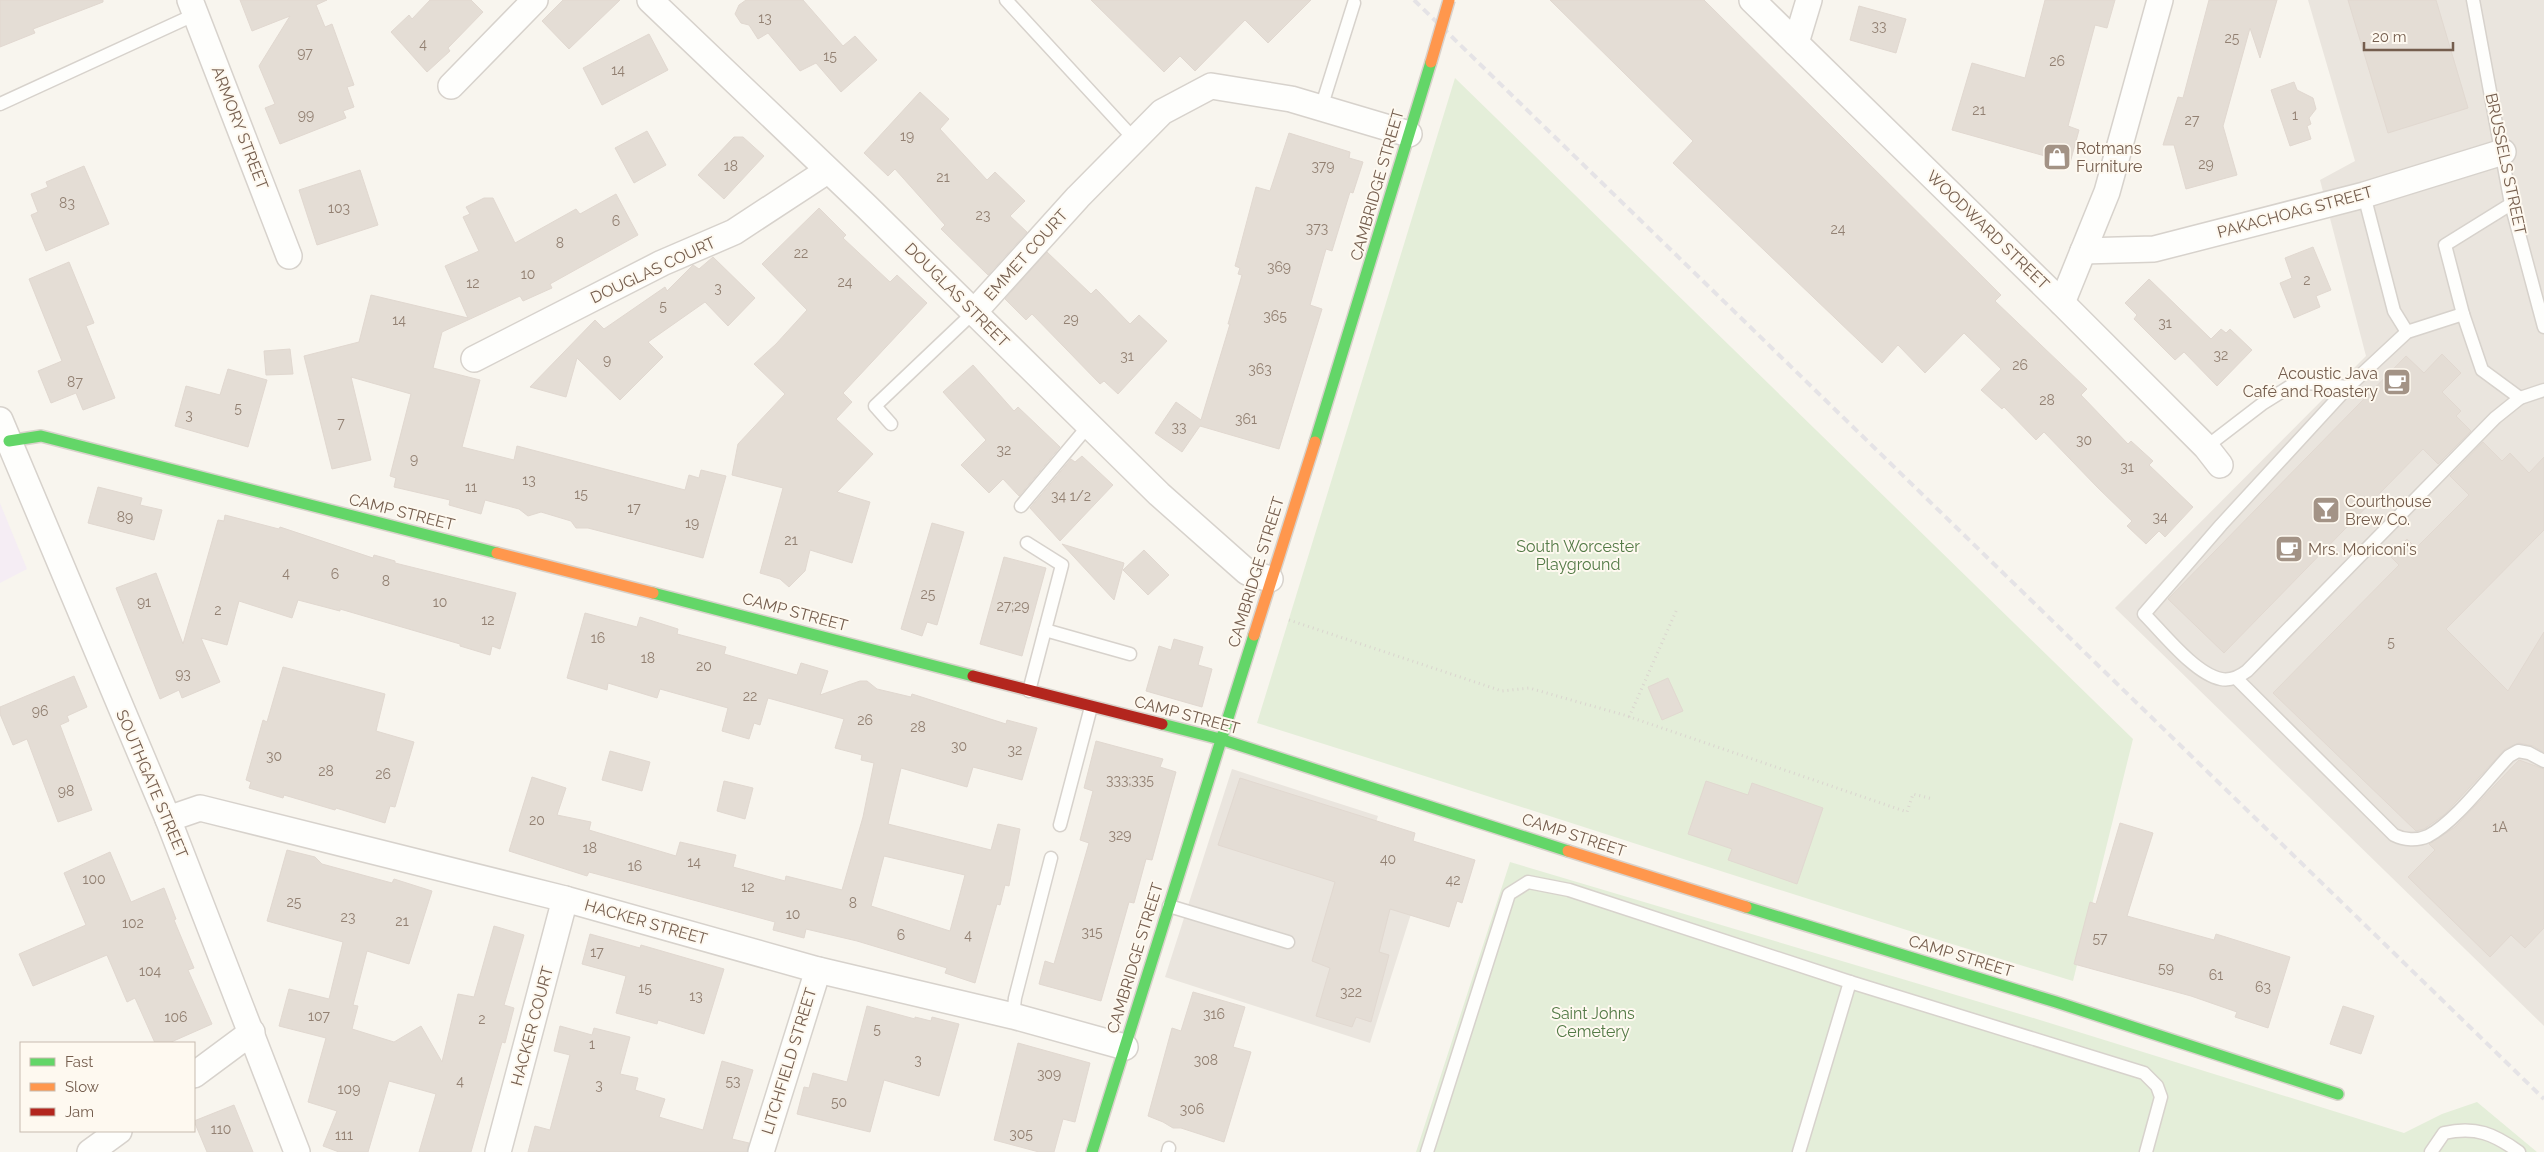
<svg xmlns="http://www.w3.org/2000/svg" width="2544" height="1152" viewBox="0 0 2544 1152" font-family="Raleway,sans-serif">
<rect width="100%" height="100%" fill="#f8f5ee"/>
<g fill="#eae5de">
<path d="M2308,0H2544V1026L2115,608L2366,356L2320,180L2355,161Z"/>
<path d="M1232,769L1378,816L1353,895L1411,914L1370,1043L1165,977Z"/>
</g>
<path fill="#f5edf4" d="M0,503L27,569L0,583Z"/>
<g fill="#e4eed9">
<path d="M1455,78L2133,739L2073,981C1800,899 1530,808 1257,723Z"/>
<path d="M1510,862L2040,1020L2404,1133L2442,1114L2477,1102L2537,1152H1416Z"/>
</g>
<g fill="#e4ddd5" stroke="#e1d8d0" fill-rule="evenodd">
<path d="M0,0H103V2L33,29L35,33L0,47Z"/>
<path d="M240,0H327L316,5L325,27L332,24L354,85L347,87L354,107L343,111L346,118L280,144L265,108L275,104L259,66L290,16L252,31Z"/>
<path d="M430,0H471L483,12L448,48L450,51L427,72L391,32L409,15L412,19Z"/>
<path d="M563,0H620L569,49L542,21Z"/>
<path d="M746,0H803L843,46L855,36L877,60L841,92L816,63L800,71L768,33L758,39L749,25L741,23L735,14L739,5Z"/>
<path d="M1091,0H1311L1268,43L1245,20L1195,71L1180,56L1164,72Z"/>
<path d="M1550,0H1704L2001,295L1995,301L2087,389L2081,395L2128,444L2131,441L2153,461L2149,465L2193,507L2165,537L2159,531L2146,544L2127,526L2132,521L2098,488L2044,432L2036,440L2004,407L2002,409L1981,390L2001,369L1964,333L1925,373L1898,345L1882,363L1673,163L1693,141Z"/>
<path d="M2045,0H2115L2107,28L2095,25L2068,126L2079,130L2070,163L1952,130L1972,63L2025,78Z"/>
<path d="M2209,0H2277L2260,58L2250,28L2223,126L2237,175L2186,189L2174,145H2163L2178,97L2183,98Z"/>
<path d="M2348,0H2436L2468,108L2388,133Z"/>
<path d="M1859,6L1906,19L1896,53L1850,40Z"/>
<path d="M649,34L668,70L602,105L583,68Z"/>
<path d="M2294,82L2297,90L2313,98L2316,109L2309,118L2311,124L2307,126L2311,139L2290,146L2271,90Z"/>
<path d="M920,92L949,119L940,129L987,180L995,172L1025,201L1010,216L1027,232L988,275L941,229L945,225L895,169L888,176L864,153Z"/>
<path d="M647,131L666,165L634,183L615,148Z"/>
<path d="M1289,133L1350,152L1349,158L1363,162L1353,193L1350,192L1332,251L1326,249L1310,305L1322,309L1279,449L1200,426L1182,452L1155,433L1176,402L1201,420L1230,324H1228L1242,275L1238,274L1240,268L1235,266L1256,187L1270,191Z"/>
<path d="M734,137H743L764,156L724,199L698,175Z"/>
<path d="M84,166L109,224L46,251L31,215L38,212L31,194L48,187L46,182Z"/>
<path d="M360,170L378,225L317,245L299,190Z"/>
<path d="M616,194L638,235L550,284L552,288L523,301L520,296L442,332L433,368L480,380L462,447L514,460L517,446L685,490L689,475L699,478L701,470L726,476L703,558L588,528H576L571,521L541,512L528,516L519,509L485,500L481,514L449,505L450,500L394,487L396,478L390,476L411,394L351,377L371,460L332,469L304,356L359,342L371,295L468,318L445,266L479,251L463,217L470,214L466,207L484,198H493L515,243L576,209L580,214Z"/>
<path d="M819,208L846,235L843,238L890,282L897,275L927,303L843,393L852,402L836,419L873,454L837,492L870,502L852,563L810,550L805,571L789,587L780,579L760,573L783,488L732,475L738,444L785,394L754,364L776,344L807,310L762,264Z"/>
<path d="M2313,247L2331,290L2316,296L2320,307L2294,318L2280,283L2292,278L2285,258Z"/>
<path d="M1047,252L1091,294L1096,289L1130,324L1139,315L1167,341L1118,394L1104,381L1100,384L1032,314L1026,320L1005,299Z"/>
<path d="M713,257L755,298L728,326L705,302L648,342L663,357L620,400L577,358L566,397L530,387L595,320L604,329L665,287L667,291L693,265L699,269Z"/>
<path d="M69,262L94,323L86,326L115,398L83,410L76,393L51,403L38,371L62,361L29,279Z"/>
<path d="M2149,279L2211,339L2221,329L2226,333L2230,329L2252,350L2217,386L2184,352L2175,360L2134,319L2137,315L2125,303Z"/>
<path d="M290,349L293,374L266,375L264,351Z"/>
<path d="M2442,354L2461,373L2442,392L2461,411L2456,416L2471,431L2438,464L2423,449L2224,653L2168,599L2406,356L2424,373Z"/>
<path d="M973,365L1014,411L1018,407L1060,447L1019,496L1003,479L989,493L961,465L986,440L943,392Z"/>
<path d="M228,369L267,380L248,447L175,426L186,386L220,395Z"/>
<path d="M2483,442L2502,461L2510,453L2529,473L2544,457V530L2446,629L2508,691L2544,632V752L2533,746L2519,743L2505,749L2444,815L2424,829L2416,831L2273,693L2399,565L2390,556L2407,539L2416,548L2469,495L2450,476Z"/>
<path d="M1082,456L1113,485L1060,541L1030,508L1071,459L1075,462Z"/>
<path d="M98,487L142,498L140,505L162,510L154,540L88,523Z"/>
<path d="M225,515L279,529L280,527L373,558L374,555L395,561V563L516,593L500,649L492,646L490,655L460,646V644L340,609V611L298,600L292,618L239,601L227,645L201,638L220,682L182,698L179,690L160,699L116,588L156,573L183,644L218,520L224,521Z"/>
<path d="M932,523L964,532L937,625L927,622L922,636L901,629Z"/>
<path d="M1062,544L1124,563L1114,600Z"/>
<path d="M1144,550L1169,575L1148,595L1123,570Z"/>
<path d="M1004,557L1046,568L1022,656L980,644Z"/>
<path d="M585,613L637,627L640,617L678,629L677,634L726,647L724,654L797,675L801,663L828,671L820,695L860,681H867L877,689L911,697L912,694L1006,724L1007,720L1037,728L1022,780L973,767L967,787L901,768L888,824L991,850L998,824L1020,829L1009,886L1005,885L1000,905L997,904L975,983L945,973L947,968L857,941L806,929L804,938L773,930L775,922L589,872L587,876L509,851L532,777L566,788L557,815L591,822L589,830L676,856L680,842L736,855L733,867L785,881L786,876L842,890L863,817L874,763L861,760L862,755L835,748L844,719L768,698L760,725L754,723L749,739L722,731L728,708L660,689L657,698L608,683L607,690L567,678ZM884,856L965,875L950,931L871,906Z"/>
<path d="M1174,639L1203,647L1198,665L1212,669L1202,707L1146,691L1159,646L1171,650Z"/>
<path d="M283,667L385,694L376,731L414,742L395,807L390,806L385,823L336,808L335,810L284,795L283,798L249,788L251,782L246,780L263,720L267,722Z"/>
<path d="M74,676L87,707L67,716L69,721L60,725L92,810L58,822L27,739L13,745L0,714V707Z"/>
<path d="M1668,678L1683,711L1662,720L1648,687Z"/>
<path d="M1096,741L1163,759L1160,767L1176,772L1152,860L1146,859L1134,903L1129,902L1101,1001L1039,984L1045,961L1054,964L1089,843L1080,840L1093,791L1084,788Z"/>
<path d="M610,751L650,762L642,791L602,780Z"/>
<path d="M2519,760L2544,769V928L2525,948L2511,935L2490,957L2408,877L2435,850L2429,844L2455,827Z"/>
<path d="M1240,778L1415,833L1413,841L1475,860L1462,903L1457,901L1449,927L1390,909L1379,952L1389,955L1371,1022L1356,1017L1352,1027L1316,1016L1330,968L1312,961L1335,882L1218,845Z"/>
<path d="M724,781L753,788L745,819L717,811Z"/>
<path d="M1706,781L1748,795L1752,783L1823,808L1797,884L1728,860L1732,849L1688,834Z"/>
<path d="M2120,823L2153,833L2127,916L2214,940L2216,934L2290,957L2268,1028L2235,1017L2237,1012L2191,996L2074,964L2090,902L2096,904Z"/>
<path d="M287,850L315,857L322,864L392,883L394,879L432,891L409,964L367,951L353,1005L358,1006L352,1029L394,1042L421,1026L442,1062L458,994L474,997L494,926L524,935L504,1005L514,1008L505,1043L502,1042L471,1152H419L436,1094L389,1081L368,1152H339L323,1146L337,1111L308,1102L326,1038L279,1026L289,989L329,999L343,942L267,921Z"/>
<path d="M110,852L131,902L164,888L176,919L174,920L194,968L188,970L212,1024L169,1043H155L135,998L127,1002L107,955L33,986L19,954L86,925L64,873Z"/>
<path d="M590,934L640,948L641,945L724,969L704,1034L658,1020L657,1024L616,1013L626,976L582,964Z"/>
<path d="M1193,992L1245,1007L1233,1047L1251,1052L1224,1142L1181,1128H1173L1163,1122L1148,1116L1172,1028L1181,1031Z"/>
<path d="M867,1006L915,1019V1017L931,1021L932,1017L959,1024L939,1096L884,1080L870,1132L797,1114L804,1087L809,1088L813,1073L847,1082Z"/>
<path d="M2343,1006L2374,1016L2361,1054L2330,1044Z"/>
<path d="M560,1026L592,1035L594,1028L630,1037L620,1074L638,1078L635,1090L665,1099L659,1117L703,1130L722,1061L753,1070L732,1139L749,1143L747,1152H528L535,1126L550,1130L570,1055L554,1051Z"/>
<path d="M1018,1043L1090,1063L1075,1122L1063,1119L1054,1152H1039L994,1140Z"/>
<path d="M234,1105L253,1152H207L194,1121Z"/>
</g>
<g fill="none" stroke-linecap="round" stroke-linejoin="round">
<defs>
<g id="lane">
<path d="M1006,0L1135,140"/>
<path d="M2473,0L2511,204L2544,327"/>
<path d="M0,104L196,14"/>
<path d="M1321,108L1354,3"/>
<path d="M2364,195L2394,311L2407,332"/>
<path d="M2511,204L2445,245L2463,314L2482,370L2520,398"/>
<path d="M2348,387L2221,525L2144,614C2163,633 2195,674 2221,679C2231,681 2239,677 2247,671L2495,418L2520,398L2544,390"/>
<path d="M891,424L875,406L974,312"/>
<path d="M2206,447L2262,404L2297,382L2348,387L2407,332L2463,314"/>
<path d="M1021,506L1089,425"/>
<path d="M1027,543L1062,565L1029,691"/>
<path d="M1045,630L1130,654"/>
<path d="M2236,678L2394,835C2404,840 2417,841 2428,836C2455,822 2487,779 2509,756L2518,751L2529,753L2544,761"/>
<path d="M1060,825L1091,707"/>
<path d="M1169,906L1288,942"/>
<path d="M1850,982L2144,1073L2157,1086L2161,1097L2146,1152"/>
<path d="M1013,1016L1015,998L1051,858"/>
<path d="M1168,1152L1169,1148"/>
<path d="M1427,1152L1509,894L1528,882L1569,890L1850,982L1799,1152"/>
<path d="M2431,1152L2444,1133C2476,1126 2494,1134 2519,1152"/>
</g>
<g id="street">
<path d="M190,0L289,256"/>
<path d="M650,0L867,207L1159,494L1247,572L1270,579"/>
<path d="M1752,0L2062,303L2206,447L2220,465"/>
<path d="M1796,43L1809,0"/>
<path d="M451,86L535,0"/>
<path d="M2083,251L2154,249L2364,195L2503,152"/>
<path d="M2062,303L2107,192L2160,0"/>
<path d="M974,312L1078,197L1162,112L1211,86L1291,99L1409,134"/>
<path d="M474,359L662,263L734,232L827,171"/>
<path d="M0,420L168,819L297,1152"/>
<path d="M168,819L200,808L565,899L818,970L1013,1016L1125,1047"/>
<path d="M194,1075L252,1032"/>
<path d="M90,1152L119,1131"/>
<path d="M498,1152L565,899"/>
<path d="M761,1152L818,970"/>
</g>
<g id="fast">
<path d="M9,441L41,436L497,553"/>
<path d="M1315,442L1431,62"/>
<path d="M653,593L973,676"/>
<path d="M1162,724L1220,739L1568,851"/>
<path d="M1746,907L2056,1002L2338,1094"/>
<path d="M1092,1152L1254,635"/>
</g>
<g id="slow">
<path d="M497,553L653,593"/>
<path d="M1254,635L1315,442"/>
<path d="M1568,851L1746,907"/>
</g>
<path id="jam" d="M973,676L1162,724"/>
</defs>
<use href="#lane" stroke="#d7d2cc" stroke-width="15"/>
<use href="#street" stroke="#d7d2cc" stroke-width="28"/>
<use href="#fast" stroke="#d8d2cb" stroke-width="14"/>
<use href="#slow" stroke="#d8d2cb" stroke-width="14"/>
<use href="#jam" stroke="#d8d2cb" stroke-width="14"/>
<g stroke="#dad5cf" stroke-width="3" stroke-dasharray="1 4" stroke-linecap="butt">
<path d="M1289,620L1502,691L1529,688L1624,715L1907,812L1913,794L1933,799"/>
<path d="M1629,717L1677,609"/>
</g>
<use href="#lane" stroke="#fefefc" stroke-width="12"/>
<use href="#street" stroke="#fefefc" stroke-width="25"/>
<use href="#fast" stroke="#63d668" stroke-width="11"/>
<use href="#slow" stroke="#ff974d" stroke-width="11"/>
<use href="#jam" stroke="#b3261e" stroke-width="11"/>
<path stroke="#e5e3e6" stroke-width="4" stroke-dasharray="8 5" stroke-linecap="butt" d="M1414,0L2544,1099"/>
<defs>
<path id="slow-bridge" d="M1431,62L1449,0"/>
</defs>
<use href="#slow-bridge" stroke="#d9d1cb" stroke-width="14" stroke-linecap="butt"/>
<use href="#slow-bridge" stroke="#ff974d" stroke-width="11"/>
</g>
<defs>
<symbol id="shop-square" viewBox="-11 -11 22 22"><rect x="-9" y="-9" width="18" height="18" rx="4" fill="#a39386" stroke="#fef9f0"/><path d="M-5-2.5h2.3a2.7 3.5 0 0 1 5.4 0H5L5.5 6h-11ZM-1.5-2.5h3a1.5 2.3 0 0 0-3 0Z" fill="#fff"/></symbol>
<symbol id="cafe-square" viewBox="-11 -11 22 22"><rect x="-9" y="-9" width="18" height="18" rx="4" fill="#a39386" stroke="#fef9f0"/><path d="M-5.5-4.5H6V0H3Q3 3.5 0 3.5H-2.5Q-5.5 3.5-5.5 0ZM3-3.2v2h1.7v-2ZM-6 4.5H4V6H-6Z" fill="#fff"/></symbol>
<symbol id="bar-square" viewBox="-11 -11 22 22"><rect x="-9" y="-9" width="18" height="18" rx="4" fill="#a39386" stroke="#fef9f0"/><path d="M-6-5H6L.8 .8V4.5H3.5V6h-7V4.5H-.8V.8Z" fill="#fff"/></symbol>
</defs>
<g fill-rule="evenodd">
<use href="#shop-square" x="2041" y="141" width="32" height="32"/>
<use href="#cafe-square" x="2381" y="366" width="32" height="32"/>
<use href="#bar-square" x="2310" y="494" width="32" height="32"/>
<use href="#cafe-square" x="2273" y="533" width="32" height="32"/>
</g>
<g text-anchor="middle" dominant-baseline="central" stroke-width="4" stroke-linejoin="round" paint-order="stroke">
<g font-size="14" fill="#928072">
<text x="765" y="18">13</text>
<text x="1879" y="26">33</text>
<text x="2232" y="38">25</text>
<text x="423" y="44">4</text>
<text x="305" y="53">97</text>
<text x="830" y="56">15</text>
<text x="2057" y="61">26</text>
<text x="618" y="70">14</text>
<text x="1979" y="110">21</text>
<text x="306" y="115">99</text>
<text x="2295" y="115">1</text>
<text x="2192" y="120">27</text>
<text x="907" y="136">19</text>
<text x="2206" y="164">29</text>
<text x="731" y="166">18</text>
<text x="1323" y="166">379</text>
<text x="943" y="177">21</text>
<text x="67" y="203">83</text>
<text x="339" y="208">103</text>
<text x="983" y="215">23</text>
<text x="616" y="221">6</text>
<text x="1317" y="228">373</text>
<text x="1838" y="229">24</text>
<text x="560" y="243">8</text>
<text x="801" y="253">22</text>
<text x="1279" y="267">369</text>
<text x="528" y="274">10</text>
<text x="2307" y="280">2</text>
<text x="845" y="282">24</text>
<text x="473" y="283">12</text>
<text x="718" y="288">3</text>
<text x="663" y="306">5</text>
<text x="1275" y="316">365</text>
<text x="1071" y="319">29</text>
<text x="399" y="320">14</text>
<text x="2165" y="323">31</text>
<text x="2221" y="355">32</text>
<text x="1127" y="356">31</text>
<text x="607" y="360">9</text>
<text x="2020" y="365">26</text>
<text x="1260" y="369">363</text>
<text x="75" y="382">87</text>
<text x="2047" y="400">28</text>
<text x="238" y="408">5</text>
<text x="189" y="415">3</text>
<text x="1246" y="419">361</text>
<text x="341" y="423">7</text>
<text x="1179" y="427">33</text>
<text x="2084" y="440">30</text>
<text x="1004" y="450">32</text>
<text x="414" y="459">9</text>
<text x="2127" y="467">31</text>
<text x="529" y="480">13</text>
<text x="471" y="487">11</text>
<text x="581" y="494">15</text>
<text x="1071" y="496">34 1/2</text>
<text x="634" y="508">17</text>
<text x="125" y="517">89</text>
<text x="2160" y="517">34</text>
<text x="692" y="523">19</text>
<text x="791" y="540">21</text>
<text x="286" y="573">4</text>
<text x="335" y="574">6</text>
<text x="386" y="581">8</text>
<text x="928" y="594">25</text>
<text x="144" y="602">91</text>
<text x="440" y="602">10</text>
<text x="1013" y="606">27;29</text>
<text x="218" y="610">2</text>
<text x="488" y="620">12</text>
<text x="598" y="638">16</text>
<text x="2391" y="642">5</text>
<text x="648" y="658">18</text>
<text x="704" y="666">20</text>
<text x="183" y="674">93</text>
<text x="750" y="696">22</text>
<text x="40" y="711">96</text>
<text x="865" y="720">26</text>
<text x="918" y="727">28</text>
<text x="959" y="746">30</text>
<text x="1015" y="750">32</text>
<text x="274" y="756">30</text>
<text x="326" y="771">28</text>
<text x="383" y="774">26</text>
<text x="1130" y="780">333;335</text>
<text x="66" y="791">98</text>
<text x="537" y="820">20</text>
<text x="2500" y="827">1A</text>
<text x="1120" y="835">329</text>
<text x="590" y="848">18</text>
<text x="1388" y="859">40</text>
<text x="694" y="862">14</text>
<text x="635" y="866">16</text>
<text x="94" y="879">100</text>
<text x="1453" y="880">42</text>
<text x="748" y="887">12</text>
<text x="294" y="902">25</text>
<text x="853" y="903">8</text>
<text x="793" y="914">10</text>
<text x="348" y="917">23</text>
<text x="402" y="921">21</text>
<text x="133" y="923">102</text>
<text x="1092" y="932">315</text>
<text x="901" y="935">6</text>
<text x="968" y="935">4</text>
<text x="2100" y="938">57</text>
<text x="597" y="952">17</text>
<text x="2166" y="968">59</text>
<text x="150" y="971">104</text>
<text x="2216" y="975">61</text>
<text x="2263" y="987">63</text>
<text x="645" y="988">15</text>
<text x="1351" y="992">322</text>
<text x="696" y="996">13</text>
<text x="1214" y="1014">316</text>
<text x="319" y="1016">107</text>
<text x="176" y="1017">106</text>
<text x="482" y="1019">2</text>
<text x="877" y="1029">5</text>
<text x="592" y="1044">1</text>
<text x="918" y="1060">3</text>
<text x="1206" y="1060">308</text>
<text x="1049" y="1074">309</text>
<text x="460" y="1081">4</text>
<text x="733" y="1081">53</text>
<text x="599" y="1085">3</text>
<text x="349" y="1089">109</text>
<text x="839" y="1102">50</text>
<text x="1192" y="1109">306</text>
<text x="221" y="1129">110</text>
<text x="1021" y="1134">305</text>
<text x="344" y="1135">111</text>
</g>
<g font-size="16" fill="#755e4e" stroke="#fef9f0">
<text transform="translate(240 128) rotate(69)">ARMORY STREET</text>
<text transform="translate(2506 164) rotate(78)">BRUSSELS STREET</text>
<text transform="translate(1377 185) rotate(-74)">CAMBRIDGE STREET</text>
<text transform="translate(2295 212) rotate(-15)">PAKACHOAG STREET</text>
<text transform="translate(1988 230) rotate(44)">WOODWARD STREET</text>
<text transform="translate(1026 255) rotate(-48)">EMMET COURT</text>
<text transform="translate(653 270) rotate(-25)">DOUGLAS COURT</text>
<text transform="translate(957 295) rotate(45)">DOUGLAS STREET</text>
<text transform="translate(402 512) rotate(14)">CAMP STREET</text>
<text transform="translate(1256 572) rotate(-73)">CAMBRIDGE STREET</text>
<text transform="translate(795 612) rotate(15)">CAMP STREET</text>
<text transform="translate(1187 715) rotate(15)">CAMP STREET</text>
<text transform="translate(152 784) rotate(67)">SOUTHGATE STREET</text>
<text transform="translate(1574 835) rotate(18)">CAMP STREET</text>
<text transform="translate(646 922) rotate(16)">HACKER STREET</text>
<text transform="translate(1961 956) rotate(17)">CAMP STREET</text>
<text transform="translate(1135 958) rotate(-73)">CAMBRIDGE STREET</text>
<text transform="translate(532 1026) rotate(-75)">HACKER COURT</text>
<text transform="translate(789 1061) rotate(-73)">LITCHFIELD STREET</text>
</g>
<g font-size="16" fill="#755e4e" stroke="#fef9f0" text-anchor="start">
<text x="2076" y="148">Rotmans<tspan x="2076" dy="18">Furniture</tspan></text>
<text x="2378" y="373" text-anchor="end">Acoustic Java<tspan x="2378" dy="18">Café and Roastery</tspan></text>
<text x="2345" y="501">Courthouse<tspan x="2345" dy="18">Brew Co.</tspan></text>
<text x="2308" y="549">Mrs. Moriconi's</text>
</g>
<g font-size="16" fill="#537a46" stroke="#fef9f0">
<text x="1578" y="546">South Worcester<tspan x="1578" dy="18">Playground</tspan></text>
<text x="1593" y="1013">Saint Johns<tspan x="1593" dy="18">Cemetery</tspan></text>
</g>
</g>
<rect x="20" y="1042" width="175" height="90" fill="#fef9f0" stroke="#c7bbaf"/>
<rect x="30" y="1058" width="25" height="8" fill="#63d668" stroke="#c7bbaf"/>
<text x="65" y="1067" font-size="15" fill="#755e4e">Fast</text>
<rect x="30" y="1083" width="25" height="8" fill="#ff974d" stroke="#c7bbaf"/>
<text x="65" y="1092" font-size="15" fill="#755e4e">Slow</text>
<rect x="30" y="1108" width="25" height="8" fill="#b3261e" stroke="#c7bbaf"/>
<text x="65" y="1117" font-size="15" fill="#755e4e">Jam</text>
<path d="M2364 42v8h89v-8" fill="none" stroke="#755e4e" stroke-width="2.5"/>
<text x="2372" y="42" font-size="15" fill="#755e4e" stroke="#fef9f0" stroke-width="4" paint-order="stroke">20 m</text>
</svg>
